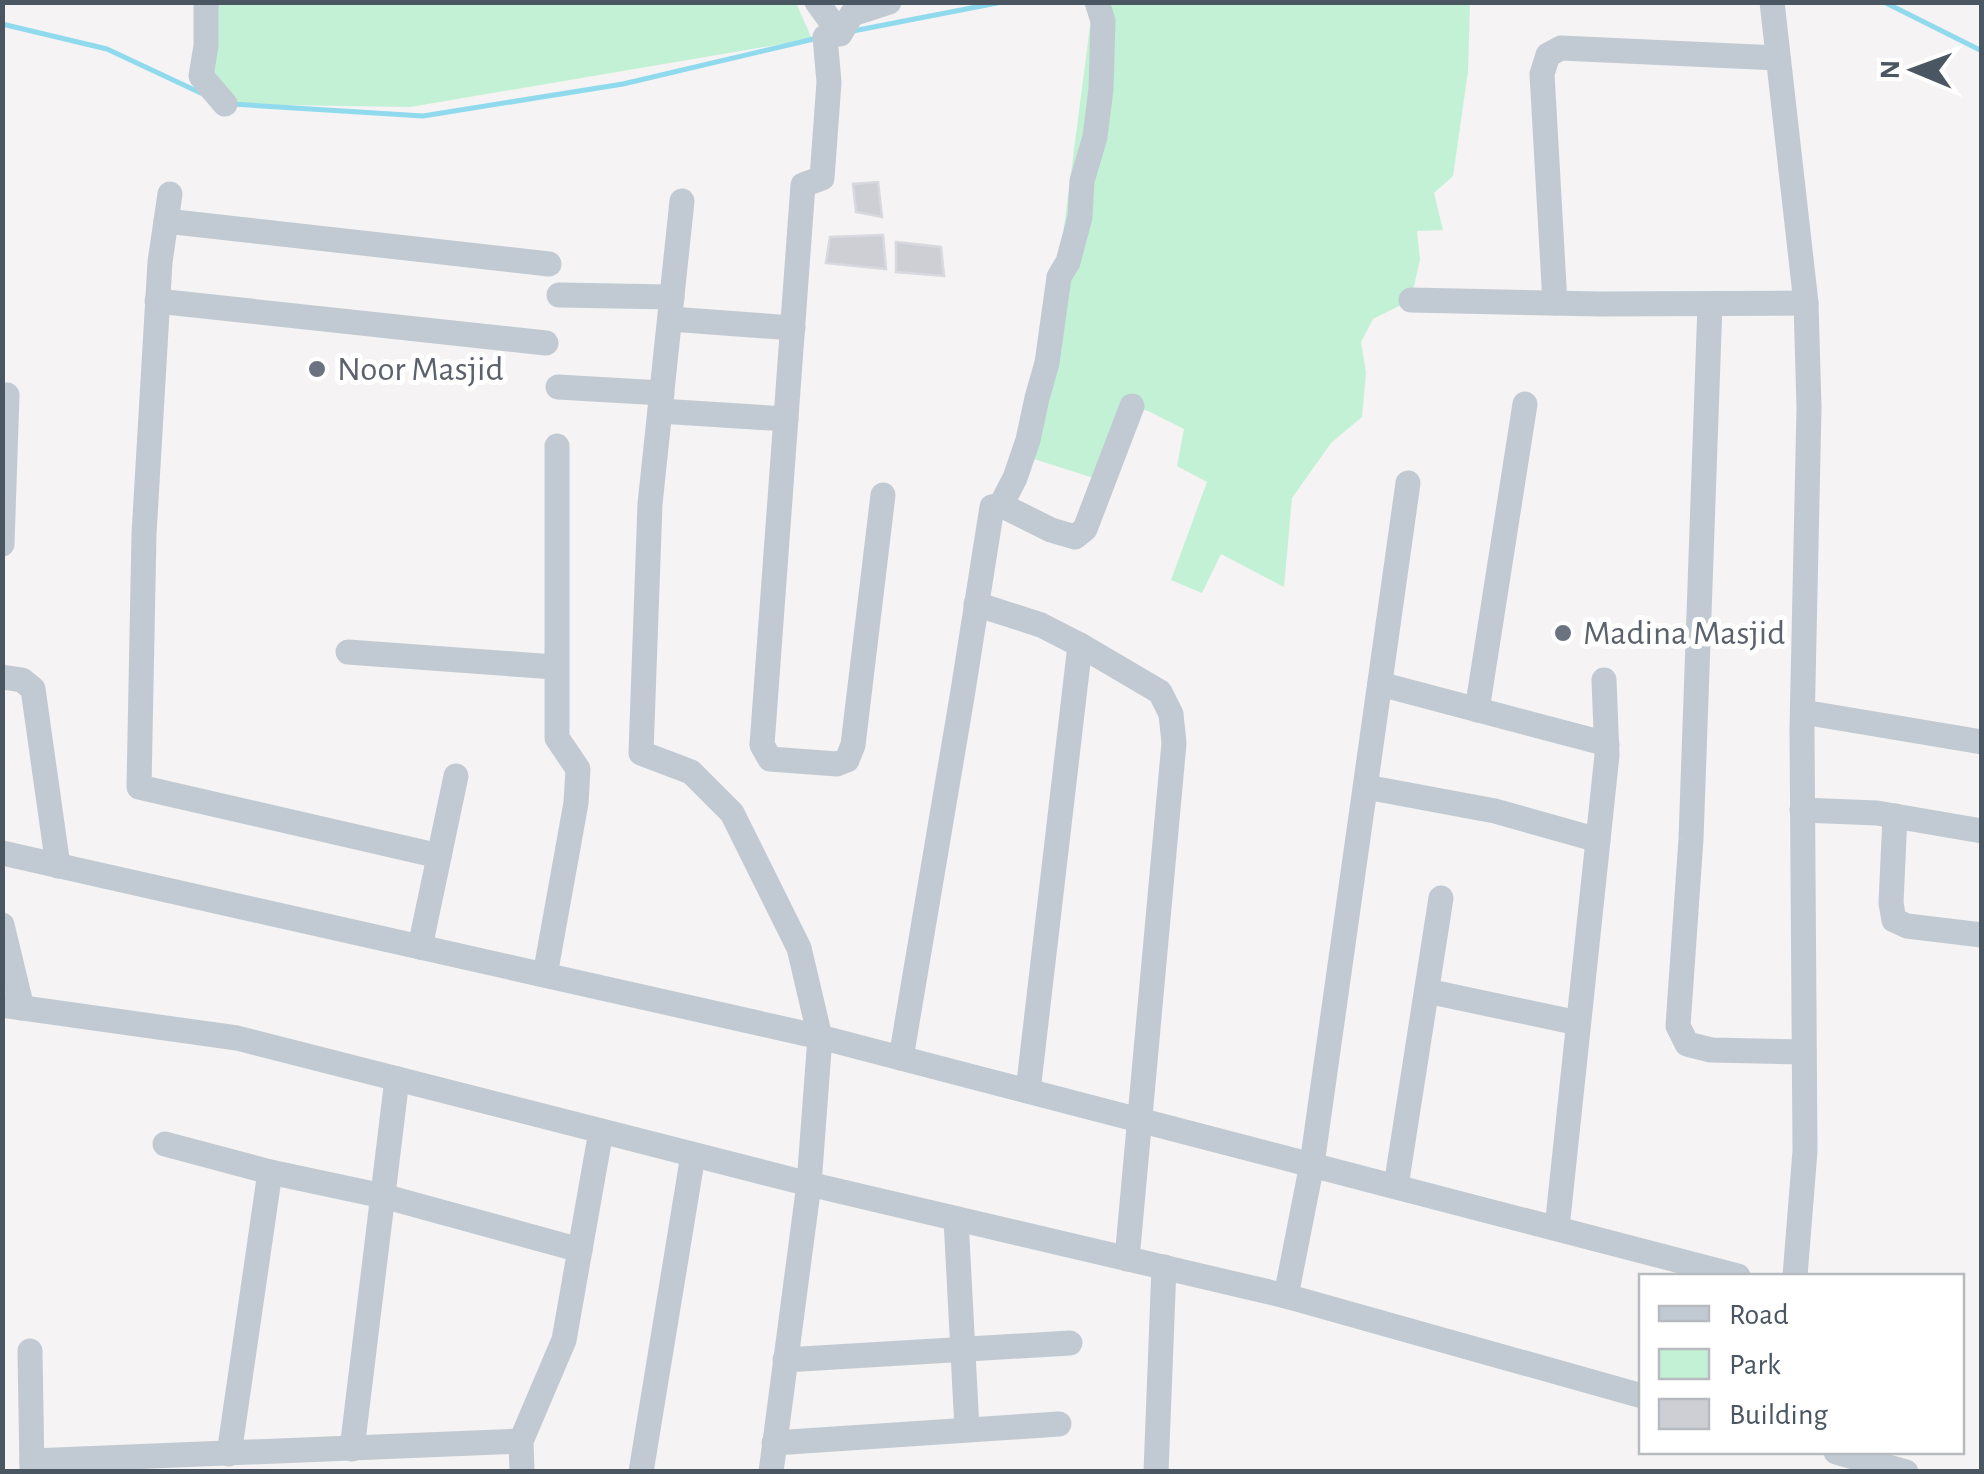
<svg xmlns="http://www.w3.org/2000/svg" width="1984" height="1474" viewBox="0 0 1984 1474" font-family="'Alegreya Sans',sans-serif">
<rect width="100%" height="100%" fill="#f5f3f3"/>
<g fill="#c3f1d5">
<path d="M202,3H796L812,39L410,107L225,104L201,76Z"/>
<path d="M1093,3H1470L1468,71L1453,176L1434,193L1443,230L1417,231L1420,259L1411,300L1373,319L1361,342L1366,373L1362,417L1331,443L1292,498L1284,587L1221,554L1202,593L1171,580L1207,482L1177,466L1184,429L1148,411L1132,406L1103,481L1034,459Z"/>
</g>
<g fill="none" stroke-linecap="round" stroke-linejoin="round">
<g stroke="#90daee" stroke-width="5">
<path d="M1884,2L1982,51"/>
<path d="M2,24L107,49L203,94"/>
<path d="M853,31L1002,2"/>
<path d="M232,104L423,116L623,84L818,38"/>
</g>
</g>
<g fill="#cdcfd5" stroke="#d7d9de" stroke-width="2.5">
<path d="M878,182L882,217L856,212L853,184Z"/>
<path d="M883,235L886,269L826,263L830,237Z"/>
<path d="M896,242L941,247L944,276L896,272Z"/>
</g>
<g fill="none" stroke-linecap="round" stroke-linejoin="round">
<g stroke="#c1cad2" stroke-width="25">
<path d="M206,2V46L201,76L225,104"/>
<path d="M817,2L840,34L852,14L889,2"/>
<path d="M1772,2L1806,303L1809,408L1802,729L1805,1151L1795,1276"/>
<path d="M825,37L829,82L822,178L803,185L762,745L770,759L837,764L847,760L853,745L883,495"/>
<path d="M170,194L160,262L144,534L139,787L439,856"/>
<path d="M682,201L650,504L641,753L691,772L732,813L799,948L820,1037L809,1184L771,1472"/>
<path d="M166,221L549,264"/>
<path d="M559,295L672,297"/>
<path d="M1411,300L1600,304L1806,303"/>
<path d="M157,301L546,343"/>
<path d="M1555,303L1542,74L1548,55L1561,48L1778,58"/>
<path d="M1710,304L1691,839L1678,1026L1687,1044L1711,1050L1804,1052"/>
<path d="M670,319L793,328"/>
<path d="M558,387L662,393"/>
<path d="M660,411L786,419"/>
<path d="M1001,505L1015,478L1028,440L1037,398L1047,363L1059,277L1068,262L1080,217L1082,181L1095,137L1101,89L1103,21L1097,2"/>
<path d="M2,544L7,395"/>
<path d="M976,604L1041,625L1080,645L1160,692L1171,714L1174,743L1127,1259"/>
<path d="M348,652L555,667"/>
<path d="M2,677L22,680L33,689L58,866"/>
<path d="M1380,684L1607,744"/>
<path d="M1477,710L1525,404"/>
<path d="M1803,712L1982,742"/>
<path d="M1366,787L1495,811L1598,840"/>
<path d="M1802,810L1877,813L1982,831"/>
<path d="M1895,816L1891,903L1894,920L1907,926L1982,935"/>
<path d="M2,853L820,1037L1738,1276"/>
<path d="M2,925L22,1008"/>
<path d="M420,947L456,776"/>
<path d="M545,975L576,803L578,769L557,738V446"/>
<path d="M1427,991L1578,1023"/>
<path d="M2,1005L237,1038L809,1184L1286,1296L1642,1396"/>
<path d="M901,1058L962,697L992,507L1001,505L1051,530L1075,537L1085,529L1132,406"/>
<path d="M1028,1091L1080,645"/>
<path d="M165,1144L270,1172L383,1196L580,1250"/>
<path d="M1396,1186L1441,898"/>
<path d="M956,1219L967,1429"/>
<path d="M1557,1228L1607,755L1604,680"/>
<path d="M1286,1296L1312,1164L1408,483"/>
<path d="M30,1351L32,1472"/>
<path d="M785,1360L1070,1343"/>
<path d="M774,1443L1059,1424"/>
<path d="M352,1449L397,1079"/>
<path d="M1836,1452L1906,1472"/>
<path d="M229,1454L270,1172"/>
<path d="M32,1461L521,1441"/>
<path d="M522,1472L521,1441L564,1340L601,1131"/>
<path d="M641,1472L693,1155"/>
<path d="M1156,1472L1164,1267"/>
</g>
</g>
<g fill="#6b7280" stroke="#fff" stroke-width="4">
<circle cx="317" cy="369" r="10"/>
<circle cx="1563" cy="633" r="10"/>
</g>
<g text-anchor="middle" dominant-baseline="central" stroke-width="10" stroke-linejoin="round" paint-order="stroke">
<g font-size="35" fill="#5b616d" stroke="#fff" text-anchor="start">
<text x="337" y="369">Noor Masjid</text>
<text x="1583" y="633">Madina Masjid</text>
</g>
</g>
<rect width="1984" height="1474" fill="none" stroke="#4a5661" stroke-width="10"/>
<rect x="1639" y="1274" width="325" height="180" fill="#ffffff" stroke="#b7bbc0" stroke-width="2.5"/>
<rect x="1659" y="1306" width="50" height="15" fill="#c1cad2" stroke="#b7bbc0" stroke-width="2.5"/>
<text x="1729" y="1324" font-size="30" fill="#4a5661">Road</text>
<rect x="1659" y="1349" width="50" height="30" fill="#c3f1d5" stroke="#b7bbc0" stroke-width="2.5"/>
<text x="1729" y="1374" font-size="30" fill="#4a5661">Park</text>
<rect x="1659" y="1399" width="50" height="30" fill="#cdcfd5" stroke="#b7bbc0" stroke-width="2.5"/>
<text x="1729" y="1424" font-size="30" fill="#4a5661">Building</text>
<g transform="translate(1914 70) rotate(271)" stroke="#ffffff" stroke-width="8" paint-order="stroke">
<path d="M0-8L18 38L0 25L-18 38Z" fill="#4a5661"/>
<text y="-15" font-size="28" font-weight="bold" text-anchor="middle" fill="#4a5661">N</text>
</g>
</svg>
